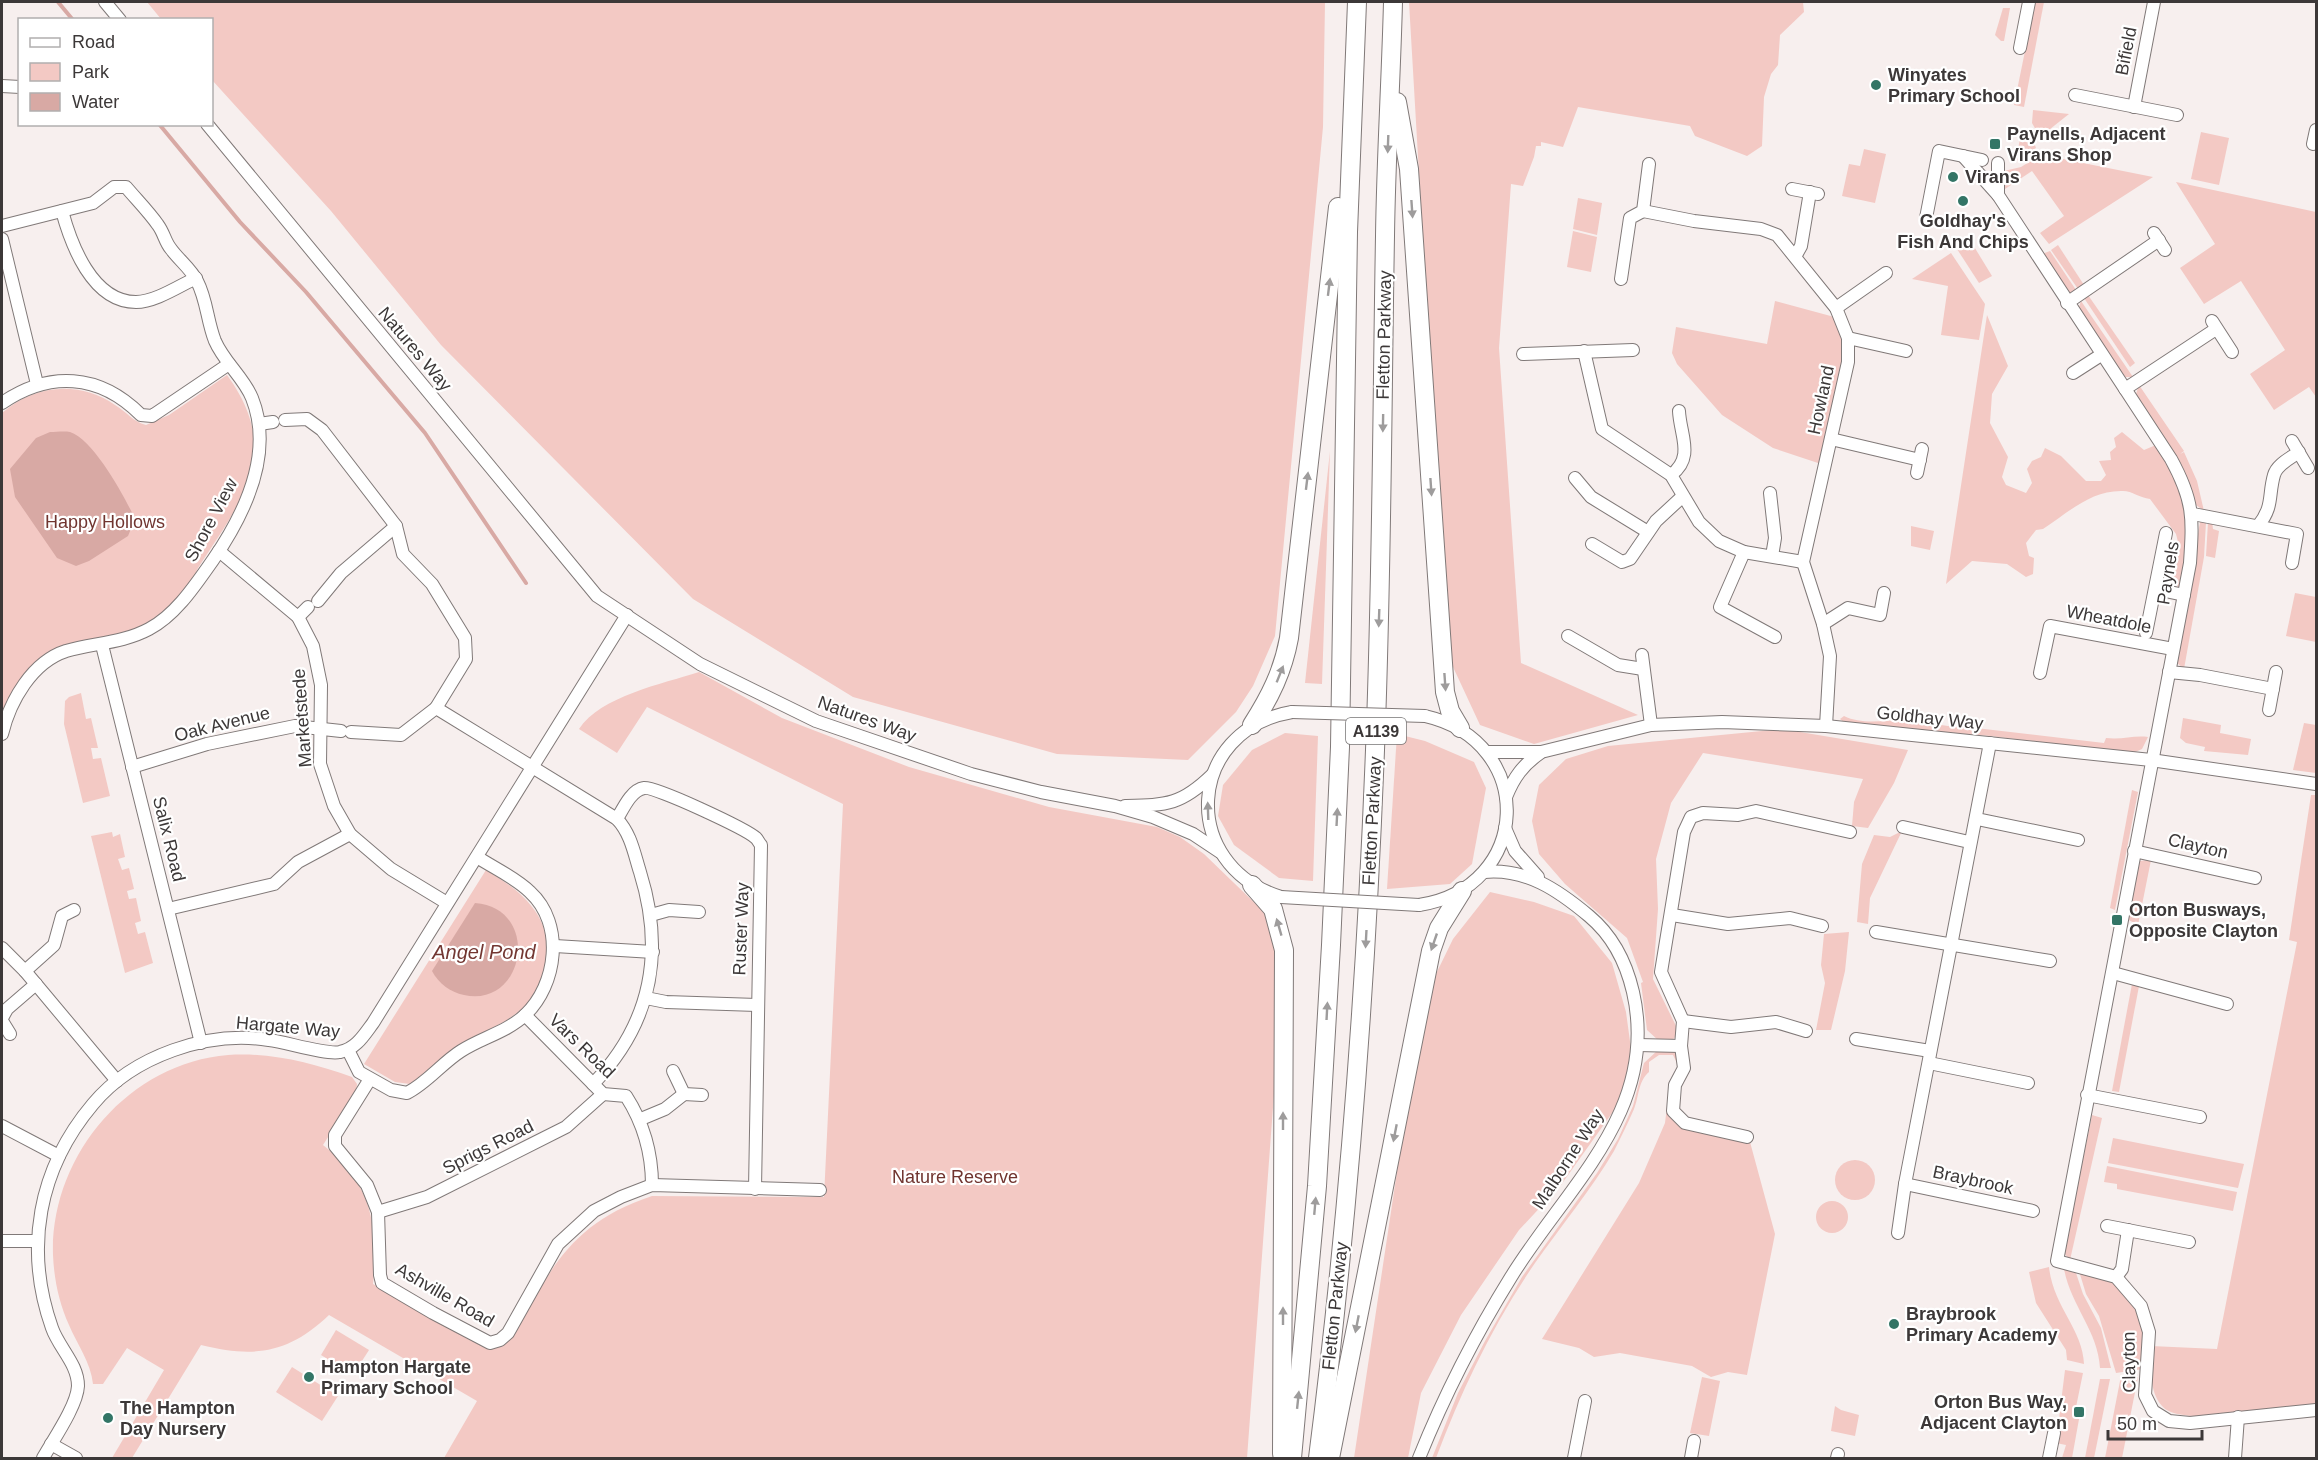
<svg xmlns="http://www.w3.org/2000/svg" width="2318" height="1460" viewBox="0 0 2318 1460" font-family="Arial,sans-serif">
<rect width="100%" height="100%" fill="#f7efee"/>
<g fill="#f3c9c4">
<path d="M147,2H1325L1323,127L1275,636L1253,686L1236,712L1188,760L1057,754L853,697L693,599L441,345L331,211L212,80V20L161,19Z"/>
<path d="M1409,2H1803L1804,12L1780,35L1778,65L1771,74L1764,97L1762,146L1747,156L1695,136L1690,126L1578,107L1563,147L1541,142V146H1536L1534,157L1523,186L1511,184L1499,348L1521,663L1638,715L1534,744L1480,725L1447,654Z"/>
<path d="M2035,2H2044L2024,107L2014,105Z"/>
<path d="M2003,8H2010L2004,41H2001L1995,35Z"/>
<path d="M2033,110L2069,114L2040,137L2032,123Z"/>
<path d="M2201,132L2229,138L2219,185L2191,179Z"/>
<path d="M2021,134L2033,140L2036,148L2020,162L2016,159Z"/>
<path d="M1864,149L1886,154L1875,203L1842,196L1849,164L1860,166Z"/>
<path d="M2045,152L2063,159L2153,177L2049,244L2040,233L2064,216L2032,171L2005,189L2004,171L2021,167Z"/>
<path d="M2176,182L2316,212V397L2309,387L2274,410L2250,374L2285,350L2241,281L2204,304L2180,268L2215,244Z"/>
<path d="M1578,198L1602,203L1597,235L1573,229Z"/>
<path d="M1573,231L1597,237L1591,272L1567,267Z"/>
<path d="M1970,240L1992,276L1979,283L1957,249Z"/>
<path d="M2058,245L2084,285L2078,289L2051,250Z"/>
<path d="M2050,251L2076,290L2069,293L2042,254Z"/>
<path d="M1951,253L1985,304L1979,340L1941,335L1948,286L1912,279Z"/>
<path d="M2088,295L2135,363L2130,367L2084,298Z"/>
<path d="M1775,301L1838,318L1846,338L1824,465L1773,448L1722,415L1677,364L1672,353L1676,327L1767,344Z"/>
<path d="M2081,301L2133,377H2125L2078,310Z"/>
<path d="M1987,315L2008,366L1992,394L1990,423L2008,457L2002,477L2006,485L2026,493L2032,483L2027,469L2032,461L2041,457L2045,448L2061,456L2086,481H2101L2106,475L2099,461L2111,460L2110,452L2116,447L2114,438L2122,432L2144,450L2156,445C2192,501 2190,526 2180,589L2169,577L2178,542L2176,534L2150,499C2140,498 2132,491 2123,491C2091,490 2069,512 2043,529L2036,530L2026,543L2029,556L2034,558L2033,574L2026,577L2007,564L1972,561L1946,584Z"/>
<path d="M227,375C283,452 242,500 198,568C194,575 193,583 188,589C176,603 159,618 143,627C124,638 94,641 73,647C68,648 59,649 55,652C42,661 13,705 2,720V413C34,385 79,380 115,405C127,412 133,422 146,425L169,415Z"/>
<path d="M2139,385L2184,451L2180,454L2184,452L2197,481L2204,511L2196,505L2176,456L2136,394Z"/>
<path d="M1330,451L1322,684L1305,683Z"/>
<path d="M2200,522H2206L2204,557L2184,669L2176,662Z"/>
<path d="M2208,522H2212L2213,529L2219,531L2215,558L2206,556Z"/>
<path d="M1911,526L1934,531L1930,550L1911,546Z"/>
<path d="M2295,593L2316,597V642L2286,636Z"/>
<path d="M699,672L782,718L909,767L1049,807L1157,827L1180,837L1204,854L1263,911L1276,937L1282,986L1247,1458H444L477,1401L329,1315C288,1354 254,1358 201,1345L132,1458H112L164,1370L127,1348L103,1384H93C91,1363 77,1344 69,1325C59,1303 54,1279 53,1255C50,1157 128,1063 228,1055C271,1052 312,1063 352,1077L357,1084L356,1093L323,1145C371,1182 379,1226 373,1284L491,1349L502,1346L509,1340C552,1270 568,1224 652,1196L824,1197L843,804L647,707L617,753L579,729C601,696 662,684 699,672Z"/>
<path d="M81,693L86,719L91,718L98,748H91L93,759L101,758L110,796L83,803L64,724L65,701L69,697Z"/>
<path d="M1844,716C1864,726 1888,719 1910,720C1930,721 1943,728 1967,727L2104,743L2106,738C2122,740 2134,735 2148,737L2142,749L2133,753L1990,736L1846,724L1840,719Z"/>
<path d="M2183,718L2221,725L2220,733L2251,739L2248,755L2204,751L2205,747L2186,743L2180,738Z"/>
<path d="M2304,723L2316,725V773L2293,770Z"/>
<path d="M1782,729L1908,750L1894,783L1868,828L1852,826L1854,802L1863,779L1703,753L1671,803L1656,859L1658,909L1653,979L1679,1032L1671,1042L1659,1041L1647,1030L1641,983L1643,982L1627,938L1565,884L1539,854L1532,821L1539,785L1566,759L1608,746Z"/>
<path d="M1285,733L1318,736L1313,881L1279,878L1234,845L1218,816L1223,785L1252,750Z"/>
<path d="M1397,734L1425,741L1474,762L1486,788L1472,864L1450,884L1387,889Z"/>
<path d="M2132,790L2138,792L2115,910L2110,908Z"/>
<path d="M2311,795H2316V1409C2287,1411 2184,1426 2164,1408C2148,1393 2151,1366 2151,1346L2217,1349L2297,942L2289,940Z"/>
<path d="M1902,831L1870,898L1868,924L1857,922L1862,864L1874,835L1890,837Z"/>
<path d="M112,832L113,837L120,834L125,857L118,859L122,870L129,868L134,889L127,891L129,899L136,898L141,921L135,923L138,934L145,932L153,963L125,973L91,836Z"/>
<path d="M2151,860L2138,925L2127,919L2139,861Z"/>
<path d="M486,870C523,892 556,919 545,967C541,980 536,994 527,1004C508,1024 480,1032 456,1047C439,1058 426,1073 410,1084L395,1082L364,1064Z"/>
<path d="M1490,892L1534,902L1574,916L1612,963L1626,1012L1632,1056L1622,1099L1561,1185L1519,1230L1461,1315L1421,1393L1408,1458H1354L1418,1032L1433,980L1453,939Z"/>
<path d="M1849,932L1845,971L1831,1030H1816L1825,983L1821,965L1824,934Z"/>
<path d="M2132,984L2139,986L2119,1092L2112,1091Z"/>
<path d="M1658,1050L1675,1051L1680,1066L1670,1114L1750,1142L1775,1234L1747,1375L1728,1372L1711,1377L1692,1366L1620,1353L1594,1357L1579,1348L1542,1339L1639,1183L1665,1123L1670,1082L1678,1065L1673,1055H1659L1649,1062V1072C1638,1081 1639,1097 1634,1109C1628,1123 1621,1137 1614,1151C1591,1190 1561,1226 1535,1263C1493,1324 1462,1389 1436,1458H1432L1458,1393L1485,1341L1522,1277L1597,1173L1618,1139L1633,1106L1644,1063Z"/>
<path d="M2092,1115L2102,1118L2070,1260L2064,1253Z"/>
<path d="M2113,1138L2244,1164L2238,1188L2108,1163Z"/>
<circle cx="1855" cy="1180" r="20"/>
<path d="M2107,1166L2237,1192L2233,1211L2117,1189V1184L2104,1182Z"/>
<circle cx="1832" cy="1217" r="16"/>
<path d="M2049,1267C2053,1306 2083,1330 2084,1364L2067,1360L2066,1350L2036,1303L2029,1272Z"/>
<path d="M2064,1269L2076,1273L2083,1294L2101,1328L2111,1368H2100C2098,1331 2071,1306 2064,1269Z"/>
<path d="M2079,1271C2090,1275 2107,1277 2115,1283C2145,1305 2146,1336 2143,1369L2116,1373L2099,1316L2086,1294Z"/>
<path d="M336,1330L369,1350L353,1375L321,1355Z"/>
<path d="M292,1367L338,1396L322,1421L276,1392Z"/>
<path d="M2065,1370L2083,1373L2076,1407L2081,1408L2072,1458H2062L2066,1445L2056,1443Z"/>
<path d="M2121,1376L2138,1377L2122,1458H2105Z"/>
<path d="M1702,1377L1720,1381L1709,1436L1690,1433Z"/>
<path d="M2100,1379H2110L2094,1458H2085Z"/>
<path d="M1835,1406L1841,1410L1859,1415L1855,1436L1831,1431Z"/>
</g>
<g fill="#d8a9a4">
<path d="M50,432C56,432 64,431 70,432C94,440 125,497 135,519L128,536L89,561L76,566L57,558L15,497L10,469L36,438Z"/>
<path d="M475,903C541,908 526,1008 464,995C450,992 439,984 432,971Z"/>
</g>
<g fill="none" stroke-linecap="round" stroke-linejoin="round">
<g stroke="#d8a9a4" stroke-width="4">
<path d="M58,2L73,20"/>
<path d="M159,124L240,222L306,292L425,433L526,583"/>
</g>
<defs>
<g id="minor">
<path d="M105,2L120,20"/>
<path d="M2020,48L2029,2"/>
<path d="M2,86L20,87"/>
<path d="M2075,95L2177,115"/>
<path d="M2134,107L2154,2"/>
<path d="M207,124L597,596L700,664L816,721L971,774L1041,792L1115,806L1153,817L1193,834L1220,852"/>
<path d="M2313,144L2316,130"/>
<path d="M1963,156L1998,195"/>
<path d="M1998,163V195L2171,459C2194,501 2193,518 2190,563L2057,1261L2116,1277L2141,1306L2149,1332L2145,1395L2153,1411L2169,1421L2190,1423L2316,1410"/>
<path d="M1792,189L1818,194"/>
<path d="M62,211C71,244 92,302 136,302C155,302 179,286 196,278"/>
<path d="M1643,211L1694,221L1761,229L1777,235L1836,308L1848,338V362L1803,562L1823,624L1830,656L1826,726"/>
<path d="M1926,218L1939,151L1982,160"/>
<path d="M2,226L93,203L114,187H126C137,200 149,212 158,225C164,233 165,242 171,249C179,260 191,269 197,281C207,300 207,321 215,341C224,362 244,378 252,398C274,453 244,515 213,560C196,584 176,615 149,629C123,643 94,643 66,651C32,662 10,701 2,734"/>
<path d="M2154,233L2165,250"/>
<path d="M2,239L37,384"/>
<path d="M1796,255L1801,246L1810,192"/>
<path d="M1621,279L1630,218L1643,211L1649,164"/>
<path d="M2067,303L2159,240"/>
<path d="M1836,308L1886,273"/>
<path d="M2212,321L2232,352"/>
<path d="M1848,338L1906,351"/>
<path d="M1584,351L1602,429L1671,475L1699,522L1719,541L1744,552L1803,562"/>
<path d="M1523,354L1633,350"/>
<path d="M2073,373L2101,355"/>
<path d="M2125,389L2216,329"/>
<path d="M2,403C49,371 99,373 141,415L152,416L229,364"/>
<path d="M285,420L307,419L322,430L396,526L403,554L432,584L465,638L466,659L436,708"/>
<path d="M259,424L273,422"/>
<path d="M1831,439L1920,460"/>
<path d="M2292,441L2308,468"/>
<path d="M1917,473L1922,449"/>
<path d="M1671,475C1695,457 1680,435 1679,411"/>
<path d="M1575,478L1591,497L1648,532"/>
<path d="M1770,493L1775,538L1772,556"/>
<path d="M2193,514L2297,534L2292,563"/>
<path d="M2258,526C2274,506 2268,496 2274,475C2277,464 2291,458 2299,452"/>
<path d="M1592,544L1622,562L1630,559L1656,521L1682,497"/>
<path d="M219,551L298,617L313,646L321,685L320,764L334,806L350,834L391,869L447,903"/>
<path d="M1744,552L1720,607L1775,637"/>
<path d="M2156,589L2184,595"/>
<path d="M318,601L341,573L396,526"/>
<path d="M298,617L308,607"/>
<path d="M1823,624L1848,608L1880,615L1884,593"/>
<path d="M2146,633L2166,533"/>
<path d="M1568,636L1618,665L1643,669"/>
<path d="M102,645L201,1043"/>
<path d="M1642,655L1651,725"/>
<path d="M2169,672L2200,675L2273,689"/>
<path d="M2040,673L2050,626L2173,649"/>
<path d="M2269,710L2276,672"/>
<path d="M351,732L401,735L436,708L617,819C631,834 634,853 640,872C665,952 652,1023 593,1084"/>
<path d="M1488,752H1541L1651,725L1722,722L1826,726L2151,760L2316,784"/>
<path d="M132,767L207,744L295,726L341,731"/>
<path d="M1506,797C1514,777 1523,765 1540,753"/>
<path d="M1125,806C1167,805 1181,805 1212,775"/>
<path d="M617,819C623,809 631,790 644,788C655,786 746,829 756,838C758,840 759,843 761,845L755,1189"/>
<path d="M1977,819L2078,840"/>
<path d="M1903,827L1969,842"/>
<path d="M1505,828L1515,851L1538,877"/>
<path d="M2134,851L2255,878"/>
<path d="M1281,897C1178,865 1186,730 1292,712"/>
<path d="M1419,905C1532,888 1538,742 1425,716"/>
<path d="M168,909L274,884L298,862L350,834"/>
<path d="M651,915L669,910L699,912"/>
<path d="M1672,915L1728,924L1790,918L1822,926"/>
<path d="M1876,932L2050,961"/>
<path d="M555,946L653,952"/>
<path d="M2,948L25,971L117,1081"/>
<path d="M25,971L54,945L62,916L74,910"/>
<path d="M2113,973L2227,1004"/>
<path d="M646,998L666,1002L757,1005"/>
<path d="M525,1015L603,1094L626,1096C644,1124 652,1152 652,1185"/>
<path d="M2,1018L7,1009L36,984"/>
<path d="M2,1021L10,1034"/>
<path d="M1683,1021L1731,1027L1776,1022L1806,1031"/>
<path d="M1856,1039L1930,1051"/>
<path d="M1638,1045L1681,1046"/>
<path d="M348,1050L359,1072L391,1090L407,1093C427,1083 442,1063 461,1051C481,1038 507,1032 525,1015C557,985 565,924 530,892C516,878 494,868 477,857"/>
<path d="M1929,1063L2028,1083"/>
<path d="M673,1071L684,1094L702,1095"/>
<path d="M370,1079L335,1135V1146L367,1185L378,1212L380,1275L382,1283L433,1313L490,1343L500,1340L508,1333L558,1244L594,1211L621,1197L652,1185L820,1190"/>
<path d="M2087,1095L2200,1117"/>
<path d="M641,1119L665,1109L684,1094"/>
<path d="M2,1126L59,1156"/>
<path d="M1747,1137L1685,1123L1673,1111L1675,1085L1684,1068L1681,1046L1683,1021L1661,972L1684,832L1691,817L1703,813L1738,815L1756,811L1850,832"/>
<path d="M1905,1184L2033,1211"/>
<path d="M378,1212L427,1197L566,1127L603,1094"/>
<path d="M2107,1226L2189,1242"/>
<path d="M1898,1233L1905,1184L1990,743"/>
<path d="M2,1241H37"/>
<path d="M2116,1277L2122,1269L2128,1230"/>
<path d="M51,1444L76,1458"/>
<path d="M43,1458C53,1440 77,1406 78,1386C78,1364 59,1348 52,1328C24,1249 38,1169 93,1104C133,1056 208,1030 269,1040C286,1042 326,1055 340,1052C356,1049 364,1035 373,1023L627,615"/>
<path d="M1419,1458C1444,1396 1475,1335 1511,1277C1567,1186 1660,1110 1633,992C1626,962 1613,936 1589,916C1558,890 1526,868 1484,872"/>
<path d="M1574,1458L1585,1401"/>
<path d="M1691,1458L1694,1441"/>
<path d="M1837,1458L1838,1454"/>
<path d="M2049,1458L2054,1433"/>
<path d="M2235,1458L2238,1417"/>
</g>
<g id="highway">
<path d="M1397,102L1409,169L1445,692L1450,711L1460,728"/>
<path d="M1252,725C1270,697 1283,671 1289,638L1338,207"/>
<path d="M1252,885L1273,909L1284,950L1282,1454"/>
<path d="M1292,1458L1317,1186L1331,945L1340,747L1348,232L1357,2"/>
<path d="M1318,1458C1348,1223 1366,987 1375,750C1382,578 1382,407 1385,236C1386,158 1391,80 1393,2"/>
<path d="M1330,1458L1431,951L1439,928L1462,891"/>
</g>
</defs>
<use href="#minor" stroke="#807978" stroke-width="14"/>
<use href="#highway" stroke="#807978" stroke-width="20"/>
<use href="#minor" stroke="#fff" stroke-width="12"/>
<use href="#highway" stroke="#fff" stroke-width="18"/>
<defs>
<g id="minor-bridge">
<path d="M1292,712L1425,716"/>
<path d="M1281,897L1419,905"/>
</g>
</defs>
<use href="#minor-bridge" stroke="#807978" stroke-width="14" stroke-linecap="butt"/>
<use href="#minor-bridge" stroke="#fff" stroke-width="12"/>
</g>
<defs><path id="oneway-solid" d="M-6-.8H1V-3.2L6.5 0L1 3.2V.8H-6Z" transform="scale(1.5)"/></defs>
<g fill="#9e9c9c">
<use href="#oneway-solid" transform="translate(1388 144) rotate(92)"/>
<use href="#oneway-solid" transform="translate(1412 209) rotate(86)"/>
<use href="#oneway-solid" transform="translate(1329 287) rotate(-83)"/>
<use href="#oneway-solid" transform="translate(1383 423) rotate(91)"/>
<use href="#oneway-solid" transform="translate(1307 481) rotate(-83)"/>
<use href="#oneway-solid" transform="translate(1431 487) rotate(86)"/>
<use href="#oneway-solid" transform="translate(1379 618) rotate(92)"/>
<use href="#oneway-solid" transform="translate(1280 674) rotate(-68)"/>
<use href="#oneway-solid" transform="translate(1445 682) rotate(86)"/>
<use href="#oneway-solid" transform="translate(1208 811) rotate(-92)"/>
<use href="#oneway-solid" transform="translate(1337 817) rotate(-87)"/>
<use href="#oneway-solid" transform="translate(1279 927) rotate(-106)"/>
<use href="#oneway-solid" transform="translate(1366 939) rotate(93)"/>
<use href="#oneway-solid" transform="translate(1434 942) rotate(109)"/>
<use href="#oneway-solid" transform="translate(1327 1011) rotate(-87)"/>
<use href="#oneway-solid" transform="translate(1283 1121) rotate(-90)"/>
<use href="#oneway-solid" transform="translate(1395 1133) rotate(101)"/>
<use href="#oneway-solid" transform="translate(1315 1206) rotate(-85)"/>
<use href="#oneway-solid" transform="translate(1283 1316) rotate(-90)"/>
<use href="#oneway-solid" transform="translate(1357 1324) rotate(101)"/>
<use href="#oneway-solid" transform="translate(1298 1400) rotate(-84)"/>
</g>
<g fill="#337566" stroke="#fff" stroke-width="2">
<circle cx="1876" cy="85" r="6"/>
<rect x="1989" y="138" width="12" height="12" rx="3"/>
<circle cx="1953" cy="177" r="6"/>
<circle cx="1963" cy="201" r="6"/>
<rect x="2111" y="914" width="12" height="12" rx="3"/>
<circle cx="1894" cy="1324" r="6"/>
<circle cx="309" cy="1377" r="6"/>
<rect x="2073" y="1406" width="12" height="12" rx="3"/>
<circle cx="108" cy="1418" r="6"/>
</g>
<g text-anchor="middle" dominant-baseline="central" stroke-width="4.5" stroke-linejoin="round" paint-order="stroke">
<rect fill="#fff" stroke="#767474" stroke-width="1.5" x="1346" y="718" width="60" height="26" rx="4.5"/>
<g font-size="16" font-weight="bold" fill="#3c3838">
<text x="1376" y="731">A1139</text>
</g>
<g font-size="18" fill="#3c3838" stroke="#fff">
<text transform="translate(2126 51) rotate(-79)">Bifield</text>
<text transform="translate(1384 335) rotate(-89)">Fletton Parkway</text>
<text transform="translate(415 349) rotate(50)">Natures Way</text>
<text transform="translate(1821 400) rotate(-78)">Howland</text>
<text transform="translate(211 520) rotate(-62)">Shore View</text>
<text transform="translate(2168 573) rotate(-81)">Paynels</text>
<text transform="translate(2109 619) rotate(11)">Wheatdole</text>
<text transform="translate(302 718) rotate(-94)">Marketstede</text>
<text transform="translate(1930 718) rotate(6)">Goldhay Way</text>
<text transform="translate(867 719) rotate(20)">Natures Way</text>
<text transform="translate(222 724) rotate(-14)">Oak Avenue</text>
<text transform="translate(1372 821) rotate(-87)">Fletton Parkway</text>
<text transform="translate(169 839) rotate(76)">Salix Road</text>
<text transform="translate(2198 846) rotate(13)">Clayton</text>
<text transform="translate(741 929) rotate(-88)">Ruster Way</text>
<text transform="translate(288 1027) rotate(5)">Hargate Way</text>
<text transform="translate(582 1046) rotate(44)">Vars Road</text>
<text transform="translate(488 1147) rotate(-27)">Sprigs Road</text>
<text transform="translate(1568 1159) rotate(-57)">Malborne Way</text>
<text transform="translate(1973 1180) rotate(12)">Braybrook</text>
<text transform="translate(445 1295) rotate(30)">Ashville Road</text>
<text transform="translate(1335 1306) rotate(-84)">Fletton Parkway</text>
<text transform="translate(2129 1362) rotate(-91)">Clayton</text>
</g>
<g font-size="18" font-weight="bold" fill="#3c3838" stroke="#fff" text-anchor="start">
<text x="1888" y="75">Winyates<tspan x="1888" dy="21">Primary School</tspan></text>
<text x="2007" y="134">Paynells, Adjacent<tspan x="2007" dy="21">Virans Shop</tspan></text>
<text x="1965" y="177">Virans</text>
<text x="1963" y="221" text-anchor="middle">Goldhay's<tspan x="1963" dy="21">Fish And Chips</tspan></text>
<text x="2129" y="910">Orton Busways,<tspan x="2129" dy="21">Opposite Clayton</tspan></text>
<text x="1906" y="1314">Braybrook<tspan x="1906" dy="21">Primary Academy</tspan></text>
<text x="321" y="1367">Hampton Hargate<tspan x="321" dy="21">Primary School</tspan></text>
<text x="2067" y="1402" text-anchor="end">Orton Bus Way,<tspan x="2067" dy="21">Adjacent Clayton</tspan></text>
<text x="120" y="1408">The Hampton<tspan x="120" dy="21">Day Nursery</tspan></text>
</g>
<g font-size="18" fill="#70342f" stroke="#fff">
<text x="105" y="522">Happy Hollows</text>
<text x="955" y="1177">Nature Reserve</text>
</g>
<g font-size="20" font-style="italic" fill="#733732" stroke="#fff">
<text x="484" y="952">Angel Pond</text>
</g>
</g>
<rect width="2318" height="1460" fill="none" stroke="#3c3838" stroke-width="6"/>
<rect x="18" y="18" width="195" height="108" fill="#ffffff" stroke="#b1afaf" stroke-width="1.5"/>
<rect x="30" y="38" width="30" height="9" fill="#ffffff" stroke="#b1afaf" stroke-width="1.5"/>
<text x="72" y="48" font-size="18" fill="#3c3838">Road</text>
<rect x="30" y="63" width="30" height="18" fill="#f3c9c4" stroke="#b1afaf" stroke-width="1.5"/>
<text x="72" y="78" font-size="18" fill="#3c3838">Park</text>
<rect x="30" y="93" width="30" height="18" fill="#d8a9a4" stroke="#b1afaf" stroke-width="1.5"/>
<text x="72" y="108" font-size="18" fill="#3c3838">Water</text>
<path d="M2108 1430v9h94v-9" fill="none" stroke="#3c3838" stroke-width="3"/>
<text x="2117" y="1430" font-size="18" fill="#3c3838" stroke="#ffffff" stroke-width="4.5" paint-order="stroke">50 m</text>
</svg>
